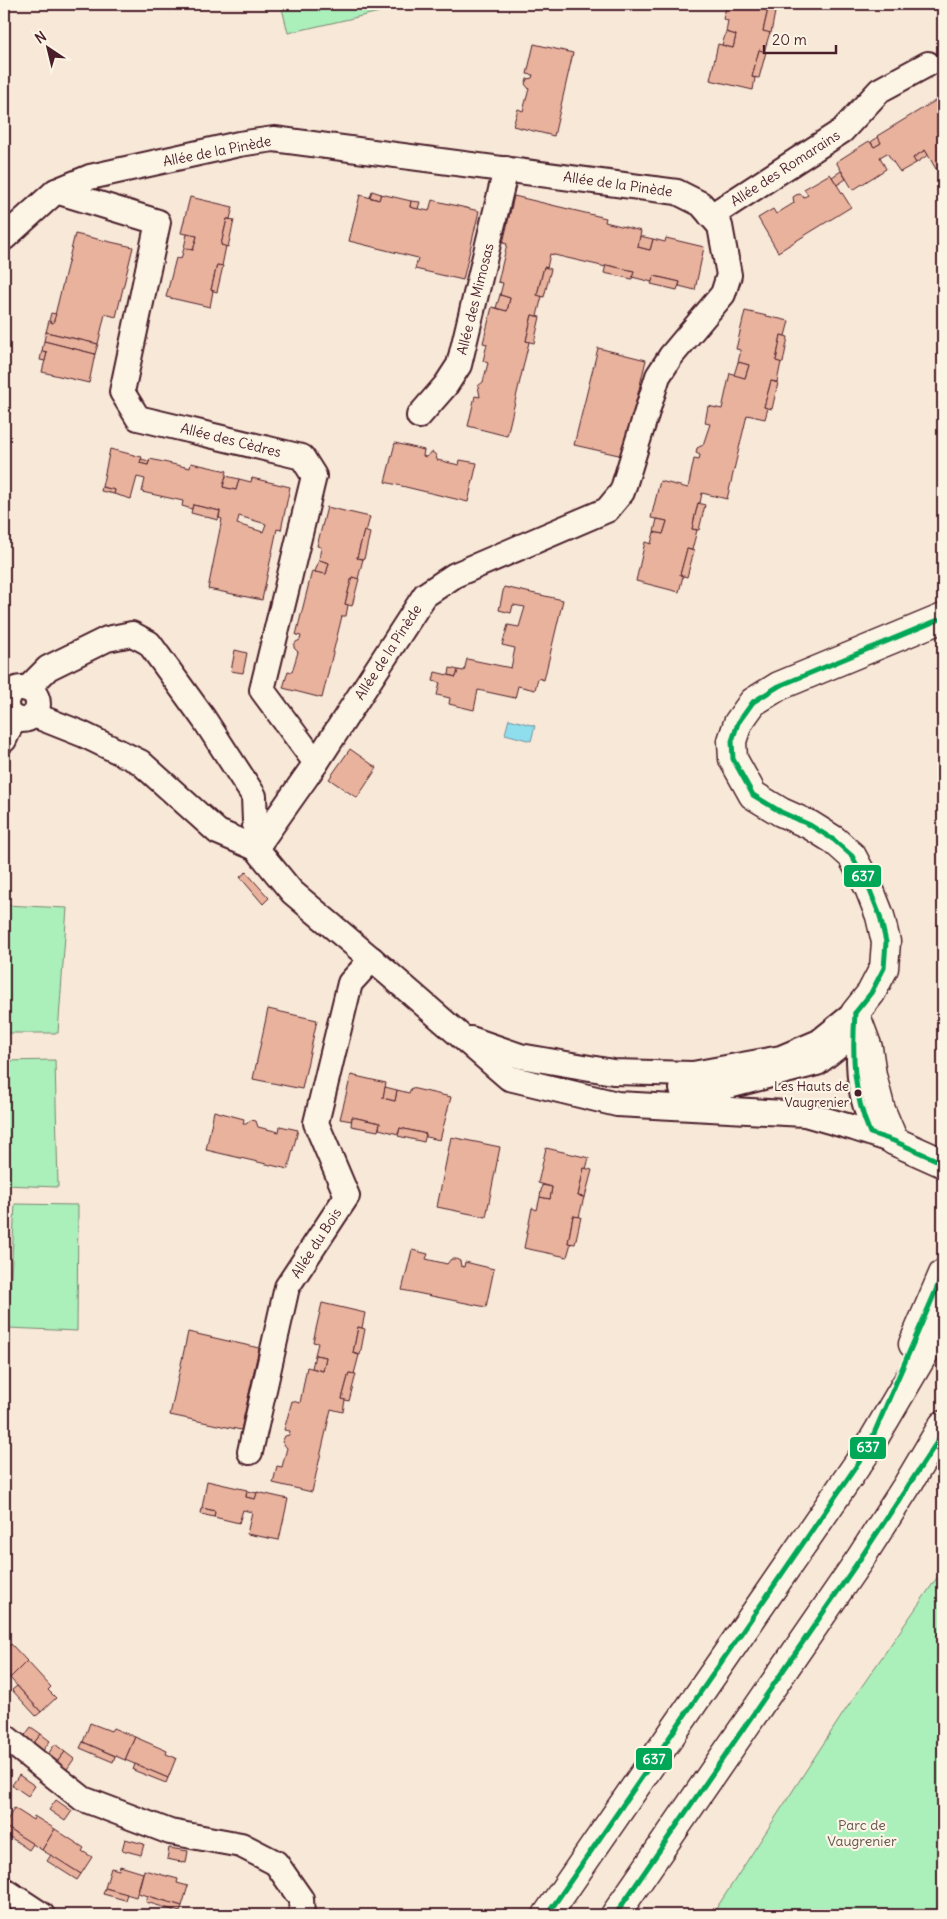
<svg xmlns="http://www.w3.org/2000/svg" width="947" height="1919" viewBox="0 0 947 1919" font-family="Delius,sans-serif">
<rect width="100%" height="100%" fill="#f8e8d7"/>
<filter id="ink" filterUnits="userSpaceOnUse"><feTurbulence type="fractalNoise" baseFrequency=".02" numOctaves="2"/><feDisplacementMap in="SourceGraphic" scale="10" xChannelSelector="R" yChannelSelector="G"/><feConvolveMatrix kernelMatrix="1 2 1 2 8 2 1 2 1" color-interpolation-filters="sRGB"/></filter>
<g filter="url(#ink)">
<g fill="#abefba" stroke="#7a8772">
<path d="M281,4H414L288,33Z"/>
<path d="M4,905L67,908L58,1033H4Z"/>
<path d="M55,1060L58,1187L4,1185V1061Z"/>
<path d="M15,1204L78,1205L77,1331L8,1328Z"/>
<path d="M943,1569V1915H712L844,1712Z"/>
</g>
<path fill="#8fdeed" stroke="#73929f" d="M509,719L535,726L531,741L505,734Z"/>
<g fill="#e9b29d" stroke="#4a1f2b" fill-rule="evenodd">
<path d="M727,4H773L772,6L769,5L763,31L770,32L764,52L759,50L752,77L755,78L753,90L710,80L718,44L733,48L736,35L726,32L728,20L723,19Z"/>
<path d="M769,5L776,7L771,33L763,31Z"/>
<path d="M726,32L736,35L733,48L722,45Z"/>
<path d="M534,44L573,53L554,136L513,126L518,109L523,111L529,89L525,84L527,79L532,78L533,75L527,74Z"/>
<path d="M759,50L766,52L759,78L752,77Z"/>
<path d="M943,96V165L936,169L925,150L913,158L916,163L900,172L887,153L880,157L886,169L853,190L836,162L869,141L874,147L881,143L877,136Z"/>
<path d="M878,137L881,143L874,147L871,142Z"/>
<path d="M925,150L928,155L916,163L913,158Z"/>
<path d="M841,171L846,179L837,185L832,177Z"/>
<path d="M830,174L851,207L778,252L758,218L773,209L776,214L794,203L793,197L796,195L800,194L804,197L808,195L804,189Z"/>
<path d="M372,191L381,194L379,200L370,197Z"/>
<path d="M381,194L411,201L410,207L429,211L432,200L479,211L463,280L415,269L418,258L349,241L360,195L379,200Z"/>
<path d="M514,196L606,218L605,222L641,231L638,247L650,250L653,239L665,242L666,238L704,247L695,290L679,286L680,282L654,276L652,282L632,277L634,271L606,265V267L550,254L547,268L544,267L537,295L542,296L537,316L532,315L526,341L529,342L507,436L468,426L475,396L480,397L478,386L483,382L488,363L483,361L487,344L483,343L492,307L507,311L510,298L500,295L503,283L498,282L507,244L503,243Z"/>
<path d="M190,197L233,207L230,219H227L221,245L226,246L222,266L217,265L211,290L213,291L210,307L166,297L176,258L181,259L184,248L193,250L197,236L181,233Z"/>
<path d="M411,201L420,202L418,209L410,207Z"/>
<path d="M227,219L234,220L228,247L221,245Z"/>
<path d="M75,234L133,247L116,317L105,314L98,344L46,332L49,321L53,323Z"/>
<path d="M187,234L197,236L193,250L184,248Z"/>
<path d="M640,236L653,239L650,250L638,247Z"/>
<path d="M217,265L223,266L217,292L211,290Z"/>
<path d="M606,265L634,271L632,279L604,273Z"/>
<path d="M544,267L551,269L544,297L537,295Z"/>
<path d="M654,276L680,282L677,290L651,284Z"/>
<path d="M500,295L510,298L507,311L496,308Z"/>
<path d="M745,311L789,321L785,336L781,335L776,361L781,362L777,382L771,381L764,407L768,408L765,419L747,415L727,499L702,493L700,503H698L692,529L697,530L692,550L687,549L680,575L683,576L679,592L636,581L645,542L651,544L654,532L663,534L667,521L651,518L660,481L688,488L694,459L699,460L700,455L696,453L697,448L703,445L710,424L705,423L708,406L722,409L730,373L745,378L749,365L738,362L741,350L736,349Z"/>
<path d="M51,313L56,314L53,323L49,321Z"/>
<path d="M532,315L540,317L534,343L526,341Z"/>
<path d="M46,332L98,344L95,354L44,341Z"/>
<path d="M781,335L788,337L783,363L776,361Z"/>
<path d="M44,341L95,354L89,383L42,372L47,352L42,351Z"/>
<path d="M598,348L646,360L623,456L574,445Z"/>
<path d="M42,351L47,352L45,361L40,360Z"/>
<path d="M738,362L749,365L745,378L734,375Z"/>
<path d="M771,381L778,383L772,409L764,407Z"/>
<path d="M395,443L424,450L423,456L426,457L432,452L436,455L437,460L459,465L460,460L477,463L468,502L385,482Z"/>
<path d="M110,449L142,457L140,463L148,465L150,459L190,468L191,463L227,471L223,487L236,490L239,479L251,482L252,478L290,487L281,530L277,529L262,600L208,589L222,519L219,518L220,511L193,505L192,509L182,506L183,501L142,492L145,479L137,477L131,499L114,494L115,490L102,487ZM239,516L266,524L263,532L237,524Z"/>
<path d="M141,459L149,461L148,465L140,463Z"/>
<path d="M226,476L239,479L236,490L223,487Z"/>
<path d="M102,487L115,490L114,494L101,491Z"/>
<path d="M698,503L705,505L699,530L692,529Z"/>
<path d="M193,505L220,511L218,520L191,513Z"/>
<path d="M327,507L370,517L366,532L364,531L357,558L363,559L358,579L352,577L345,604L348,605L346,616H342L322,698L283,688L288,671L292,672L298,652L294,648V645L296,642L300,640L301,636L296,635L312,571L326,574L329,563L319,560L321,547L317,546Z"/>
<path d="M657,519L667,521L663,534L654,532Z"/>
<path d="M364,531L370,533L364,559L357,558Z"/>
<path d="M687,549L694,551L687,577L680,575Z"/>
<path d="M319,560L329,563L326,574L315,572Z"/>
<path d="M352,577L359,579L352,606L345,604Z"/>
<path d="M504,587L563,600L544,680L538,678L535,690L518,686L515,698L478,690L474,710L449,704L450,698L437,695L440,683L433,681L435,672L456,677L458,670L464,671L467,659L511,668L515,648L502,645L508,625L519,627L525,607L513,605L511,613L499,610Z"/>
<path d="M235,650L247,653L243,673L231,671Z"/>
<path d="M450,668L458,670L456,677L449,675Z"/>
<path d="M350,749L377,768L357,798L329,779Z"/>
<path d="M246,872L269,898L263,904L240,877Z"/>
<path d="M268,1009L317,1020L302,1089L253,1079Z"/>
<path d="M351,1075L386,1083L383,1098L395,1101L397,1090L409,1093L411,1088L451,1097L440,1140L426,1137V1134L400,1128L398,1134L379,1129L380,1123L352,1117V1121L340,1119Z"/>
<path d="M385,1087L397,1090L395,1101L383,1098Z"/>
<path d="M214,1111L244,1119L243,1124H246L251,1120L256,1121L258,1127L279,1132L280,1126L298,1130L288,1169L206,1150Z"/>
<path d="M352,1117L380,1123L378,1131L351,1126Z"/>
<path d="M400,1128L426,1134L424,1142L398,1136Z"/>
<path d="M451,1137L500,1147L486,1217L437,1207Z"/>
<path d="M546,1148L589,1158L586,1169L584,1168L578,1196L584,1197L579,1217L573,1216L568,1243H571L567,1257L524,1248L532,1208L537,1210L540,1197L550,1199L552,1187L538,1183Z"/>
<path d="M584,1168L592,1170L585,1197L578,1196Z"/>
<path d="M542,1185L552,1187L550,1199L540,1197Z"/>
<path d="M573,1216L581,1217L575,1244L568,1243Z"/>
<path d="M412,1250L428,1254L426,1259L447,1264L451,1259H456L460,1261L461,1266L464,1267L465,1262L494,1269L486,1307L402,1290Z"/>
<path d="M322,1303L365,1313L362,1328L358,1327L353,1353L359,1355L354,1374L349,1373L342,1399L345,1400L343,1412L331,1409L312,1492L273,1483L277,1466L282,1467L287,1448L282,1442L285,1436L289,1435L290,1431L284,1430L292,1401L300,1403L307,1367L323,1371L326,1357L315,1355L318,1343L313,1342Z"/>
<path d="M358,1327L365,1329L360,1355L353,1353Z"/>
<path d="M188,1332L259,1348L241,1430L170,1415Z"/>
<path d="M315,1355L326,1357L323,1371L312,1368Z"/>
<path d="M349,1373L356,1374L349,1401L342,1399Z"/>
<path d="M207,1481L247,1490L246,1497L255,1499L257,1492L288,1499L279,1540L247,1534L252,1512L243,1510L239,1523L214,1517L215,1511L202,1508Z"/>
<path d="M247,1491L257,1493L255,1499L246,1497Z"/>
<path d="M202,1508L215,1511L214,1517L201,1514Z"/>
<path d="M4,1641L8,1646L11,1644L27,1661L10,1678L4,1671Z"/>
<path d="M27,1661L51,1687L48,1690L56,1698L41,1712L10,1678Z"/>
<path d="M17,1686L41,1712L36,1716L12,1690Z"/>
<path d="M90,1723L111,1731L113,1728L135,1737L125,1760L83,1742Z"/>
<path d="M31,1727L41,1734L29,1749L20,1742Z"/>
<path d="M41,1734L50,1741L38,1757L29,1749Z"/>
<path d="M135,1737L167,1751L166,1754L176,1758L168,1778L125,1760Z"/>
<path d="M83,1742L115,1756L113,1762L80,1748Z"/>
<path d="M55,1744L65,1752L53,1767L44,1760Z"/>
<path d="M65,1752L74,1759L63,1775L53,1767Z"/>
<path d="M135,1764L168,1778L166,1783L133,1770Z"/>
<path d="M19,1775L35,1786L28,1796L12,1785Z"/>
<path d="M56,1800L72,1811L65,1821L49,1810Z"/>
<path d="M14,1808L33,1820L34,1816L55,1829L42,1850L4,1826Z"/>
<path d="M4,1826L33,1844L29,1850L4,1833Z"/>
<path d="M55,1829L84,1848L82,1851L92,1857L81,1874L42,1850Z"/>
<path d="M125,1839L144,1844L141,1855L122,1850Z"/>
<path d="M169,1848L188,1851L186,1863L167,1859Z"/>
<path d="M51,1855L81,1874L77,1880L47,1861Z"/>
<path d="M120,1866L143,1873L136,1897L105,1888L111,1868L119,1870Z"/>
<path d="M144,1870L178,1879L177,1883L188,1886L182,1906L138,1893Z"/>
<path d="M105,1888L127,1894L125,1900L103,1894Z"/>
<path d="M148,1896L182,1906L180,1912L146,1902Z"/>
</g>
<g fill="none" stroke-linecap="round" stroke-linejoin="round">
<defs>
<path id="service" d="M854,1033C851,1067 854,1103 870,1133"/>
<g id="minor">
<path d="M56,191L158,222L122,392L138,418L302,457L314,476L262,690L316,763"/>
<path d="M711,216L842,131L880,90L928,64"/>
<path d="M4,238L56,191L90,177L239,144L274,139L677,192L701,204L720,226L729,275L723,294L671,356L658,376L622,492L607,510L455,575L425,595L316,763L256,848"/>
<path d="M419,416L446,385L459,365L506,169"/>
<circle cx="22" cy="704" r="16"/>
<path d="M27,689L48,668L107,639L132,634L149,643L204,719L254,796L256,848"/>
<path d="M34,715L82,734L140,762L218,832L256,848L292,892L388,973L509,1078L617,1104L805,1114L854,1128L894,1141"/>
<path d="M4,740L14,718"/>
<path d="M471,1039L520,1056L613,1072L693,1074L781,1058L819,1042L855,1013"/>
<path d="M682,1089L725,1087L817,1063L845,1041L847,1036"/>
<path d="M250,1452L287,1287L347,1196L316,1123L350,983L372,959"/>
<path d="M4,1736L83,1799L170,1832L241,1845L276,1863L301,1899L302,1915"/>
<path d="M4,1890L42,1915"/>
</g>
<path id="tertiary" d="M943,618L779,686L753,702L738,723L732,741L733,759L753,795L781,812L810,825L834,840L852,856L869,888L880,916L886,942L884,968L871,993L855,1013L868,1048L872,1075L881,1110L894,1141L943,1163"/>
<g id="motorway">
<path d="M913,1344L943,1274"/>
<path d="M547,1915L866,1452L943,1321"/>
<path d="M615,1915L860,1559L908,1484L943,1425"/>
</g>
</defs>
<use href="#service" stroke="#4a1f2b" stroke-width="16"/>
<use href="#minor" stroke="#4a1f2b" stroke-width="28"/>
<use href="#tertiary" stroke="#4a1f2b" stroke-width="31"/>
<use href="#motorway" stroke="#4a1f2b" stroke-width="31"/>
<use href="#service" stroke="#fcf5e5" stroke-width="12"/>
<use href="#minor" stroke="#fcf5e5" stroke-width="24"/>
<use href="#tertiary" stroke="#fcf5e5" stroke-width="28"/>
<use href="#motorway" stroke="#fcf5e5" stroke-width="28"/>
<defs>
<g id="bus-1">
<path d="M855,1013L871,993L884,968L886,942L880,916L869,888L852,856L834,840L810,825L781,812L753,795L733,759L732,741L738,723L753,702L779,686L943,618"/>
<path d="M855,1013C852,1055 853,1094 870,1133L894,1141L943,1163"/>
<path d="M547,1915L866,1452L943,1274"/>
<path d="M615,1915L860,1559L943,1433"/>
</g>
</defs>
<use href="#bus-1" stroke="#fcf5e5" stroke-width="9"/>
<use href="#bus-1" stroke="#00a757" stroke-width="5"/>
</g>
</g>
<circle fill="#4a1f2b" stroke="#fcf5e5" stroke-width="2" cx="858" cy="1093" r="4.5"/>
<g text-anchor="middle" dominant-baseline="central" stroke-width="4.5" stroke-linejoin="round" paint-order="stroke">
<g font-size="13" fill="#4a1f2b" stroke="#fcf5e5" text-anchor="end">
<text x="849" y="1086">Les Hauts de<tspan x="849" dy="16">Vaugrenier</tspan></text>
</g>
<g font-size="14" fill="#4a1f2b" stroke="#fcf5e5">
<text transform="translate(217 151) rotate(-11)">Allée de la Pinède</text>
<text transform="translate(785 168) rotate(-33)">Allée des Romarains</text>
<text transform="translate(618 184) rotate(8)">Allée de la Pinède</text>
<text transform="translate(475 299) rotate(-76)">Allée des Mimosas</text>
<text transform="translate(231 440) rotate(14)">Allée des Cèdres</text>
<text transform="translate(388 652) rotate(-57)">Allée de la Pinède</text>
<text transform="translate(316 1243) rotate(-57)">Allée du Bois</text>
</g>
<g font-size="14" fill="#62534f" stroke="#fcf5e5">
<text x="862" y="1825">Parc de<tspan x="862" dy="16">Vaugrenier</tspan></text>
</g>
</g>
<g stroke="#fcf5e5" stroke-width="2">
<rect x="843" y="864" width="39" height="24" rx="5" fill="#00a757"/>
<rect x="849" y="1436" width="38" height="24" rx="5" fill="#00a757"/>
<rect x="635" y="1747" width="38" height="24" rx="5" fill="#00a757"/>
</g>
<g font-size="14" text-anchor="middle" font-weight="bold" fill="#fff">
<text x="863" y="881">637</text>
<text x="868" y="1452">637</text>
<text x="654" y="1764">637</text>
</g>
<rect width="947" height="1919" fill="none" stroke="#fcf5e5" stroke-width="20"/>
<rect x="10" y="10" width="927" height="1899" fill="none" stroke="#4a1f2b" stroke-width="2" filter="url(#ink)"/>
<g transform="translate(48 48) rotate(325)" stroke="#fcf5e5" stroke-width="4" paint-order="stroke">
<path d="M0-4L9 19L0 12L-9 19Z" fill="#4a1f2b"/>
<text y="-8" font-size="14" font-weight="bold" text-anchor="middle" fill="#4a1f2b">N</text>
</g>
<path d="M764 45v8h72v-8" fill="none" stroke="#4a1f2b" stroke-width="2.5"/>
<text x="772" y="45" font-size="15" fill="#4a1f2b" stroke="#fcf5e5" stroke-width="4" paint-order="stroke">20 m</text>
</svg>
